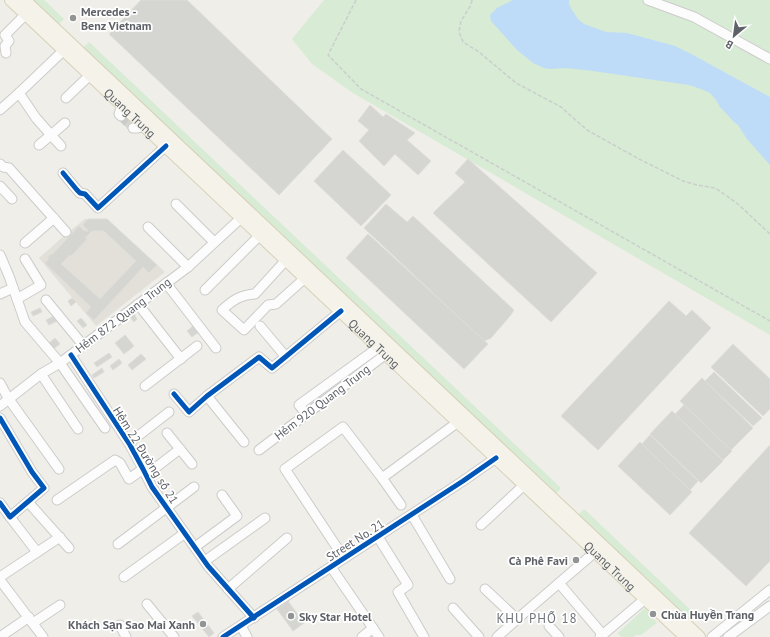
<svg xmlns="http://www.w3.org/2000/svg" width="770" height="637" viewBox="0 0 770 637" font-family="'PT Sans',sans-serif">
<rect width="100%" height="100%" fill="#efeee9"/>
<path fill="#e2e0d9" d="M85,219H107L165,272L96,326L39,258L65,235Z"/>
<g fill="#d7ebd5">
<path d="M29,0H44L64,19L57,26Z"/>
<path d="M324,0H770V335L353,93L312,64L292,39Z"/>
<path d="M89,42L561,488L555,495L82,49Z"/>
<path d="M584,509L697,616L690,622L577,516Z"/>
<path d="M645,608L657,623L641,635H636L634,637H621L618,633Z"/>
</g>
<path fill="#bedcf8" d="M513,0H569V4L572,10L578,19L584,24L606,32L627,33L675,46L693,55L770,97V165L747,139L738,125L734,122L720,107L716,100L710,93L701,89L689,85L593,71L566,68L550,69L544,68L533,63L517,50L491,21L490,15L497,8Z"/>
<g fill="#d5d5d2" stroke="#deddd8" fill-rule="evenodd">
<path d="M141,0H187L332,139L279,195L109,34Z"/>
<path d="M370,105L383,117L386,114L415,133L407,140L431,161L418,175L395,154L384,166L359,141L369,130L358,121Z"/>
<path d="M123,113L136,125L130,131L118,119Z"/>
<path d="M343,150L391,195L361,226L314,181Z"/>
<path d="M468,159L597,273L551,322L433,213L465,182L455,173Z"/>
<path d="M386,204L407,222L413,216L514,310L510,316L491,338L484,341L364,228Z"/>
<path d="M88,219H107L157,265L149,273L143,267L94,320L86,313L91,307L45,263L49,259L47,258L51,254L52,255L79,226L84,231L85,230L87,232L88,230L83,225ZM92,231H104L136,261L100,299L61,264L70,255L71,256L87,239L85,238Z"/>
<path d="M368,234L488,344L464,369L346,258Z"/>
<path d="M72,298L76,302L71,306L68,301Z"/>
<path d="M669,301L686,316L692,310L711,328L598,450L561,416Z"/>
<path d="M40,308L42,312L33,316L31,312Z"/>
<path d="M134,314L137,319L134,322L130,317Z"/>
<path d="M54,316L57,321L49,325L46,320Z"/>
<path d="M81,318L87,325L83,328L77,321Z"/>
<path d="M194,325L199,332L192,337L187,331Z"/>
<path d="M125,335L134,346L124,354L115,343Z"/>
<path d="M55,338L60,344L52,350L48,344Z"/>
<path d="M733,344L770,379V409L763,416L711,367Z"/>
<path d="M109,353L112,357L97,367L94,363Z"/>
<path d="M141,354L146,359L132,370L128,365Z"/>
<path d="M119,359L122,363L113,370L110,366Z"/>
<path d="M102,368L104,372L94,378L92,375Z"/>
<path d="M714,372L762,418L753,426L705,381Z"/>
<path d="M702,378L753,428L731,450L680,401Z"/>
<path d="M684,405L732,451L723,460L675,414Z"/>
<path d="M672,411L723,461L701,483L650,434Z"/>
<path d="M650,435L698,481L690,490L642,444Z"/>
<path d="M640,442L692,492L670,515L618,466Z"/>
<path d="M770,445V561L746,586L689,533Z"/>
<path d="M288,601L304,623L293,631L277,609Z"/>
<path d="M198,612L214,633L209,637L192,616Z"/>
</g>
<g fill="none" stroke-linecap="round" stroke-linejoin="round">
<path stroke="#cbcbc9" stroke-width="9" stroke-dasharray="9 4.5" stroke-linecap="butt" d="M121,116L133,128"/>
<defs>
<g id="minor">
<path d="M648,0L694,17L770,59"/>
<path d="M6,53L5,46L9,41L5,35L26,14"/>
<path d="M19,93L36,118L51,135L65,123"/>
<path d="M66,98L90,75"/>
<path d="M0,110L19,93L64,50"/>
<path d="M121,116L119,114L122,106"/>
<path d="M133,128H138L143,125"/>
<path d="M39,145L51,135L61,146"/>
<path d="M0,164L3,167L9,168L66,232"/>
<path d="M63,173L77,190L80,193L85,194L98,208L166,146"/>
<path d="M0,186L12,199"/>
<path d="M176,204L214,242"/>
<path d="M148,227L188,267"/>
<path d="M25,243L54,218"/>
<path d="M0,255L9,276L25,322L60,363L105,428"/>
<path d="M286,260L255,294C240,295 233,300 222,310L244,330L268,305L276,304L305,278"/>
<path d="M166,283L216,348"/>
<path d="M205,290L260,235"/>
<path d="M0,294L13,288"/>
<path d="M17,299L41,285L25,259"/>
<path d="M46,300L83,345"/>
<path d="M138,304L181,359"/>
<path d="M260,326L286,357"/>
<path d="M71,355L130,445L143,469L152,487L208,566L254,618"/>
<path d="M41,374L78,429"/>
<path d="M0,383L8,398L59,469"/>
<path d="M145,386L197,346"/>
<path d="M174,394L189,412L207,396L259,357L272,368L341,311"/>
<path d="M207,396L244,442"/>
<path d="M0,406L41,374L60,363L188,267L241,218"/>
<path d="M306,414L299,405L379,347"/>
<path d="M0,418L32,472L44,488L10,517L0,503"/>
<path d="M167,433L192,464"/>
<path d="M129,443L169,412"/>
<path d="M259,450L386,354"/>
<path d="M146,475L180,449"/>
<path d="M382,478L458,422"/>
<path d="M57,500L115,460L120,463L129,479L143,469"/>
<path d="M28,502L69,548"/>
<path d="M412,515L450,579"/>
<path d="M10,517L37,552"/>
<path d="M481,525L524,485"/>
<path d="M378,537L408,585L398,592L424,637"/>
<path d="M118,544L194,487"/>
<path d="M195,547L237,516L222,495"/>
<path d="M338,549L285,469L343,427L382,478L401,505"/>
<path d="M205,561L265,518"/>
<path d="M331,567L379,637"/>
<path d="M0,577L60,537"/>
<path d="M124,577L185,533"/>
<path d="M0,580L43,637"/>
<path d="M559,583L603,635"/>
<path d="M228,589L287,538"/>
<path d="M485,589L517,619"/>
<path d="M147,604L174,637"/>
<path d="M453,608L479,637"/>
<path d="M33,623L60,605"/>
<path d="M120,625L126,637"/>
<path d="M241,626L247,637"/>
<path d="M549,626L559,637"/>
<path d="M0,637L29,617"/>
<path d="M223,637L463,481L496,458"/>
<path d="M362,637L373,628"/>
<path d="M497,637L523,614L595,552"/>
<path d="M600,637L645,599"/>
<path d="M712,637L770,590"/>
<path d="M728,637L770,606"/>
</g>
<g id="major">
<path id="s1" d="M11,0L686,637"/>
<path d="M24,0L699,637"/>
</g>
</defs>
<use href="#minor" stroke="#cccccb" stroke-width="11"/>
<use href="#major" stroke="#d7d0b6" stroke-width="14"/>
<g stroke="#cacfcb" stroke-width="1.5" stroke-dasharray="4 2" stroke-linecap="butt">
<path d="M356,0L328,55L361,89L770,321"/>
<path d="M472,0L471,5L461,21L459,32L463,42L479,52L516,83L561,107L587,130L639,159L683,181L697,185L715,188L727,196L739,205L770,234"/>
</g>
<use href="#minor" stroke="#fdfcfc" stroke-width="9"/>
<use href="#major" stroke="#f4f2e9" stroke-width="12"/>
<defs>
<g id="cycleway">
<path d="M63,173L77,190L80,193L85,194L98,208L166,146"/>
<path d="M71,355L130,445L143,469L152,487L208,566L254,618"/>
<path d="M174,394L189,412L207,396L259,357L272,368L341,311"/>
<path d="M0,418L32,472L44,488L10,517L0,503"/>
<path d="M223,637L463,481L496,458"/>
</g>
</defs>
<use href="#cycleway" stroke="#fff" stroke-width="8"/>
<use href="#cycleway" stroke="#0057b8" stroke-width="5"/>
</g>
<g fill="#919395" stroke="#fff" stroke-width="1.5">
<circle cx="73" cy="18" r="4"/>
<circle cx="576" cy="560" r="4"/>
<circle cx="653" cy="614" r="4"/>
<circle cx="291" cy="616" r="4"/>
<circle cx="203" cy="624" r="4"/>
</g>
<g text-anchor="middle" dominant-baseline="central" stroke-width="3.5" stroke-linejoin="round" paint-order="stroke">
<g font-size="12" font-weight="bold" fill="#5e6268" stroke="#fff" text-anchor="start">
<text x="81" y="11">Mercedes -<tspan x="81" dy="14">Benz Vietnam</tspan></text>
<text x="568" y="560" text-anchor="end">Cà Phê Favi</text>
<text x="661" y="614">Chùa Huyền Trang</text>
<text x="299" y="616">Sky Star Hotel</text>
<text x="195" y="624" text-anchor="end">Khách Sạn Sao Mai Xanh</text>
</g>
<g font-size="12" fill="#5e6268" stroke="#fff">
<text stroke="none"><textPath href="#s1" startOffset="164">Quang Trung</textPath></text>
<text transform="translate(123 315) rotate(-37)">Hẻm 872 Quang Trung</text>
<text stroke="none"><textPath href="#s1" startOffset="500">Quang Trung</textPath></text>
<text transform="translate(322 402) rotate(-37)">Hẻm 920 Quang Trung</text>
<text transform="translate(146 455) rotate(58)">Hẻm 22 Đường số 21</text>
<text transform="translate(355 540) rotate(-33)">Street No. 21</text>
<text stroke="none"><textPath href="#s1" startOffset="824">Quang Trung</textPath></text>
</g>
<g font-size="13" letter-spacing="1" fill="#6f747a" stroke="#fff">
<text x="537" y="618">KHU PHỐ 18</text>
</g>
</g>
<g transform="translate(734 36) rotate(209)" stroke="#ffffff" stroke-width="3" paint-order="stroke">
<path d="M0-3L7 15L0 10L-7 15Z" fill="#5e6268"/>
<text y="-6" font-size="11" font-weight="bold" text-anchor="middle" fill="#5e6268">B</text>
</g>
</svg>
